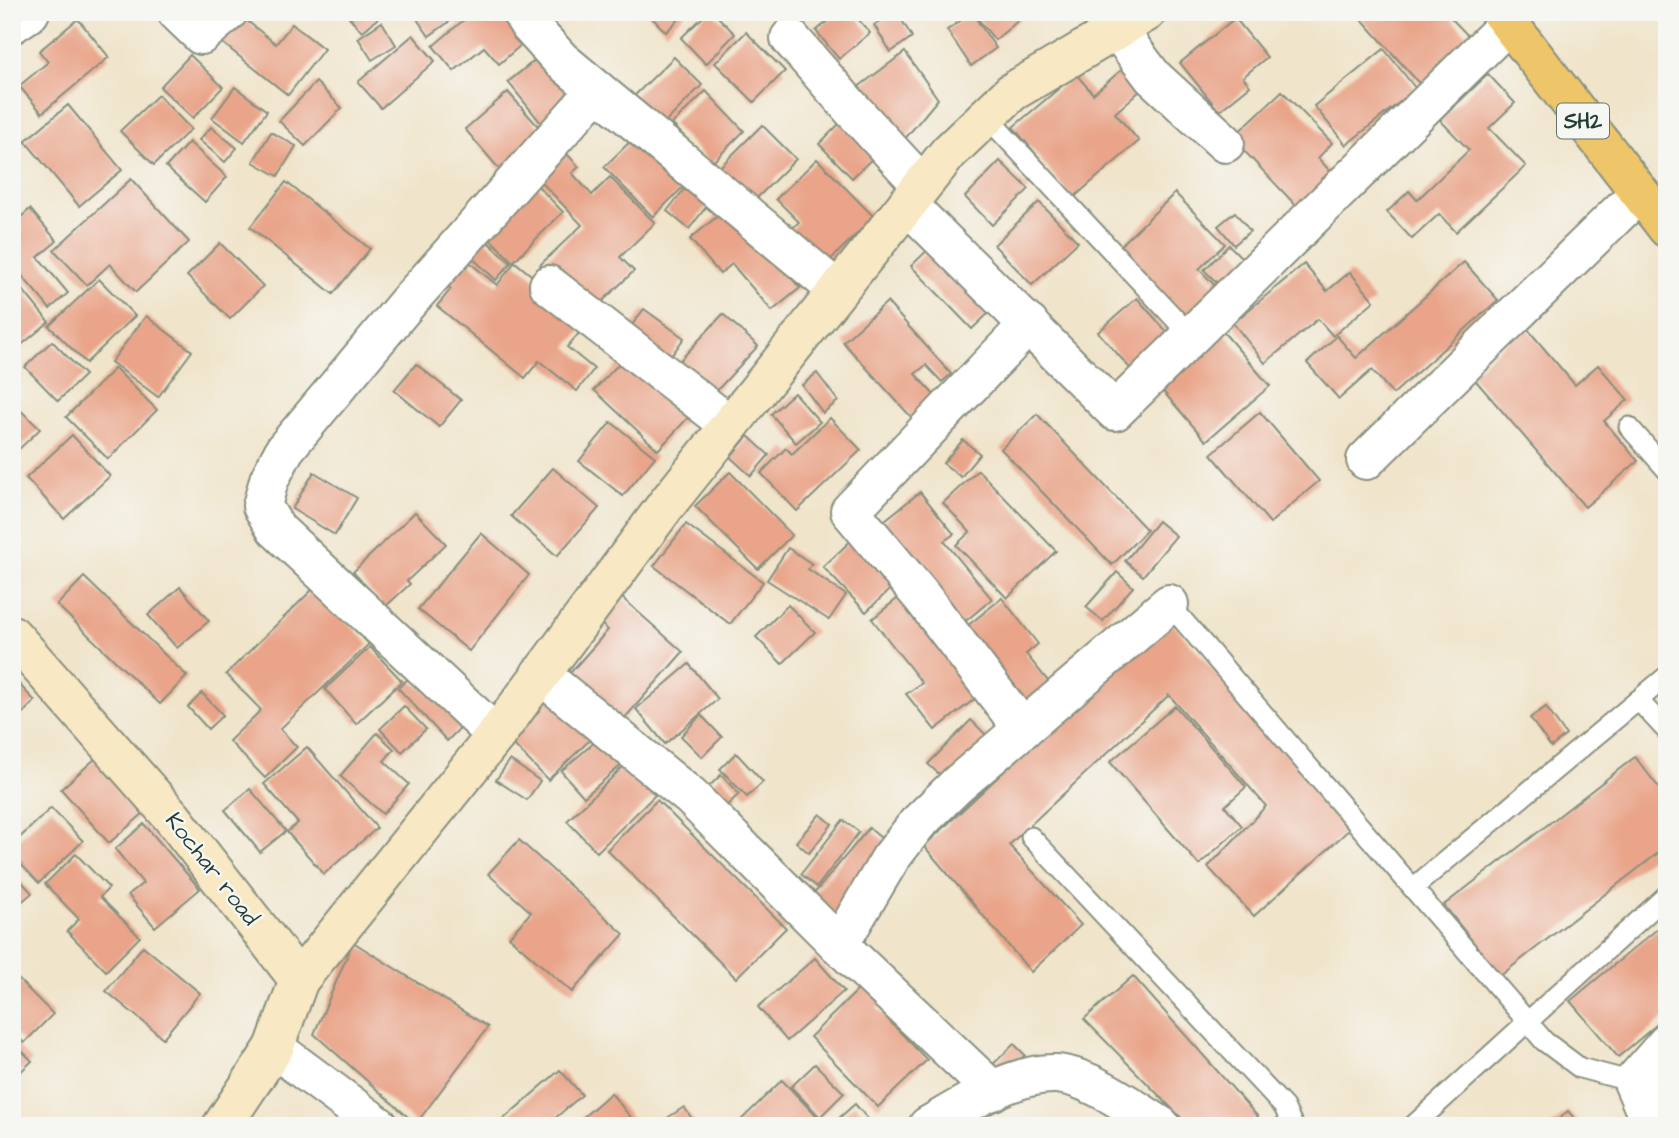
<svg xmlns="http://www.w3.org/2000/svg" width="1679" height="1138" viewBox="0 0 1679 1138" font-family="'Architects Daughter',sans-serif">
<rect width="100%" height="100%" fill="#f6f6f2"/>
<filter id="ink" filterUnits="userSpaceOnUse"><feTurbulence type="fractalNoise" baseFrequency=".0143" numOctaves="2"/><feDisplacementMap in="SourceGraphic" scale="14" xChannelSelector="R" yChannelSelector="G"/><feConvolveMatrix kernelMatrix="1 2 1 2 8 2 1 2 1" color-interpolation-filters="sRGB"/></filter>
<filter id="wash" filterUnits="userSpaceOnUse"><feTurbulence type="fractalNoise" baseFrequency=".00686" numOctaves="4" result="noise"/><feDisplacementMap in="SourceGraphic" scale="28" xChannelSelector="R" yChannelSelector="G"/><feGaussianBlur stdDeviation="1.57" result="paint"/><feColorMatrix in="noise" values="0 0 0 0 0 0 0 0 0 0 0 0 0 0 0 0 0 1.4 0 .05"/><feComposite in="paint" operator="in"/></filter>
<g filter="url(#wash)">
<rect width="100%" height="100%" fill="#f0e4ca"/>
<g id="blocks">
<g fill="#e9a489">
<path d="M345,12H385L362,32Z"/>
<path d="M412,12H463L429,36Z"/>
<path d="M473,12H507L529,38L499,64L484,47L454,71L433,46Z"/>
<path d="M646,12H686L666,32Z"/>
<path d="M708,12H713L735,34L706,64L681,38Z"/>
<path d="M839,12H852L870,33L839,59L816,31Z"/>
<path d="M893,12H897L912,37L891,52L874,25Z"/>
<path d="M972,12H1022L1025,15L995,40Z"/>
<path d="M1231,12H1249L1239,21Z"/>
<path d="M1366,12H1455L1450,17L1477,45L1427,92L1360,17Z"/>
<path d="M972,13L996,48L971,66L947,30Z"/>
<path d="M241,16L276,44L292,24L324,49L288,95L220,41Z"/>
<path d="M1235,18L1267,57L1243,77L1250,86L1219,111L1180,63Z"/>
<path d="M78,19L109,57L42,113L19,86L48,62L39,51Z"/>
<path d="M382,22L396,45L372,60L358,38Z"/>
<path d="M746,32L785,71L754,102L715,63Z"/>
<path d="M413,35L435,61L381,108L358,82Z"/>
<path d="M1384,49L1416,89L1346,145L1314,106Z"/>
<path d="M905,52L938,99L899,146L846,96Z"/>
<path d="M190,55L223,87L193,118L160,87Z"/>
<path d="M540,56L577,101L545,128L508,82Z"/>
<path d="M674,57L702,85L657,131L628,102Z"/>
<path d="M1131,62L1149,83L1115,113L1139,141L1073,198L1013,127L1076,74L1093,94Z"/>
<path d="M1488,74L1515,103L1489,128L1526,166L1456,232L1439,214L1412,239L1387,212L1409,191L1417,200L1469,150L1440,120Z"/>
<path d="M316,82L342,108L305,146L279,121Z"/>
<path d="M235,87L267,111L244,142L212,118Z"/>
<path d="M706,91L744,131L711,164L672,124Z"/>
<path d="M1282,91L1332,143L1318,158L1339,181L1304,214L1232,138Z"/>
<path d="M508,92L543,132L500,170L465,129Z"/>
<path d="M158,95L191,129L154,165L120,131Z"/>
<path d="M68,105L122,170L79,206L25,141Z"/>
<path d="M845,118L878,153L852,178L819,144Z"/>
<path d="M762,125L796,159L753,202L719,168Z"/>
<path d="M211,127L237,148L225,162L199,140Z"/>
<path d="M641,131L689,181L653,217L604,167Z"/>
<path d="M271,132L296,146L278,176L253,162Z"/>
<path d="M189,142L227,177L205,202L166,167Z"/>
<path d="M558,144L579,167L572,173L592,195L610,177L655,223L620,257L634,271L588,315L540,265L582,225L531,171Z"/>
<path d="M817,159L874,217L822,268L787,233L799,222L776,199Z"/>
<path d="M1000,161L1029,189L992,225L965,197Z"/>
<path d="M694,177L716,194L689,229L667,211Z"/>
<path d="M131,179L189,242L136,292L110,264L87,285L54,250Z"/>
<path d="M533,181L563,212L513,262L482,231Z"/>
<path d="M286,182L370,249L333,294L250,227Z"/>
<path d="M1175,193L1225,244L1199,269L1222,293L1191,324L1117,249Z"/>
<path d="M1039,202L1078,242L1032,285L994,245Z"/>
<path d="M30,209L57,241L38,257L68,293L50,309L12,264V225Z"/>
<path d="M726,209L768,258L772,255L800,288L772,311L732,264L720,274L690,239Z"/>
<path d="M1235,212L1250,231L1234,245L1218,226Z"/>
<path d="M479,234L511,263L496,280L464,250Z"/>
<path d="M220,243L263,286L230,319L187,276Z"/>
<path d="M935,243L996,306L972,329L911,266Z"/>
<path d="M1229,245L1251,267L1226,292L1204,270Z"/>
<path d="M462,256L497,285L515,262L589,322L567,347L594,369L577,391L539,361L525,378L437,306L451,289L442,282Z"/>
<path d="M1464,262L1498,300L1393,394L1372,370L1339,399L1307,363L1337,336L1356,358Z"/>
<path d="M1304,264L1327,291L1350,272L1374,301L1333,336L1318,319L1265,363L1233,323Z"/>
<path d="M99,279L135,316L86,363L49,326Z"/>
<path d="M18,284L49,322L20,346L12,336V289Z"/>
<path d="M1137,298L1175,341L1136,375L1098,332Z"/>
<path d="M887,302L951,374L942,382L926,365L915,374L936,397L912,418L843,342Z"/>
<path d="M644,309L684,338L664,366L623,337Z"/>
<path d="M723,314L758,346L708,400L673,368Z"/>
<path d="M146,316L192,351L158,397L111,362Z"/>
<path d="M1525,326L1575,385L1598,365L1628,400L1604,421L1638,461L1585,507L1470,374Z"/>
<path d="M1219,327L1270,386L1206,441L1155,382Z"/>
<path d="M52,341L85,375L58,401L25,367Z"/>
<path d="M632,350L696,409L658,450L594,390Z"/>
<path d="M416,364L461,400L439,427L394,390Z"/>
<path d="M115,368L157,410L108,459L66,417Z"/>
<path d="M817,373L838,401L823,413L802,385Z"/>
<path d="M794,393L820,422L796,443L771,414Z"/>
<path d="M12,402L40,429L12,456Z"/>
<path d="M1260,412L1319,481L1270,523L1211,454Z"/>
<path d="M1037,414L1147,530L1112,565L1001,449Z"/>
<path d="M830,418L861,450L797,511L761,473L786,448L792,454Z"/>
<path d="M611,422L655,457L623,496L579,461Z"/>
<path d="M72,435L110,476L64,519L26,478Z"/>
<path d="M748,436L769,455L751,476L730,457Z"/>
<path d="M963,440L980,454L961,477L943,463Z"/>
<path d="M553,468L599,508L557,556L511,516Z"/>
<path d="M978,470L1056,551L1007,598L956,545L970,532L943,503Z"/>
<path d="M314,472L357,498L335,535L292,509Z"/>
<path d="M730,472L792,535L758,569L695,506Z"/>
<path d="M920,492L954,534L944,541L992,599L956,629L875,528Z"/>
<path d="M415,512L446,544L407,581L410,584L385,607L353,572Z"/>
<path d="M1158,521L1176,536L1143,576L1125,561Z"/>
<path d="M686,524L763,582L730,624L654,566Z"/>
<path d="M481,533L529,575L469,651L418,609Z"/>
<path d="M858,534L901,579L866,612L823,567Z"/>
<path d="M788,548L812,564L808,569L846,595L829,620L767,580Z"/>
<path d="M1117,572L1133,587L1103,621L1086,607Z"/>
<path d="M84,577L187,676L160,704L57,605Z"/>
<path d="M180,587L209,621L177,648L148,615Z"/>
<path d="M314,588L369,644L280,729L297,747L265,778L229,741L261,710L226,674Z"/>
<path d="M907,591L981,694L935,730L906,694L922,683L872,619Z"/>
<path d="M620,596L683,652L623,720L570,673L608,630L598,621Z"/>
<path d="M1002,598L1038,644L1026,654L1057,692L1030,713L956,635Z"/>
<path d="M788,605L815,632L782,664L756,637Z"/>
<path d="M1168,618L1351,828L1254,916L1208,867L1266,806L1169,695L1009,845L1081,925L1031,972L924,846Z"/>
<path d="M370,647L402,681L356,724L325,689Z"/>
<path d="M689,664L718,699L665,744L636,709Z"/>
<path d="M12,677L35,701L15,721L12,718Z"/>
<path d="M408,679L469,719L447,741L398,688Z"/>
<path d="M202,693L223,715L208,729L188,707Z"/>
<path d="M553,695L594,736L548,780L508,739Z"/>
<path d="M404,706L426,729L402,752L380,729Z"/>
<path d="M1175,706L1246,787L1225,806L1242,826L1199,865L1110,762Z"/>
<path d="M1546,707L1566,735L1551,747L1530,718Z"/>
<path d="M701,715L722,737L702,757L681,736Z"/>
<path d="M971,720L993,742L951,785L928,764Z"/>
<path d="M377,733L394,749L384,761L409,784L383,814L340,776Z"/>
<path d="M603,735L625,762L584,797L561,771Z"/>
<path d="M307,747L377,828L324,874L287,832L298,823L264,784Z"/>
<path d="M736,753L763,782L747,797L720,769Z"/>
<path d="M1635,757L1667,798V846L1500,976L1444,905Z"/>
<path d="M96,758L144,813L109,843L61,789Z"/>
<path d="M510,760L540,781L527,800L496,780Z"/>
<path d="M626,764L655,795L597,852L567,821Z"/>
<path d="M721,775L739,794L718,814L700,795Z"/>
<path d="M250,789L286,831L260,852L225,810Z"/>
<path d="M657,800L786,928L736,978L607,850Z"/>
<path d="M51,808L83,841L39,883L12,855V845Z"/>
<path d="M820,814L832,824L809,853L796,842Z"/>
<path d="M843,820L859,832L817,887L801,874Z"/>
<path d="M144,824L200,889L155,927L128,895L143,883L115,849Z"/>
<path d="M869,828L893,848L836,916L812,896Z"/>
<path d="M519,840L624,934L572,992L509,937L531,912L488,874Z"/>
<path d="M76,854L109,888L100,897L140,937L106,971L67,931L79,919L45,884Z"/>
<path d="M12,871L32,893L12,910Z"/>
<path d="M1667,921V1016L1618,1057L1570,1001Z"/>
<path d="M353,942L488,1027L416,1124L314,1034Z"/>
<path d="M143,946L200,993L163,1038L106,991Z"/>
<path d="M815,958L844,991L787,1041L758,1007Z"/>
<path d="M12,973L53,1014L24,1043L12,1031Z"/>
<path d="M1133,976L1258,1117L1247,1126H1189L1084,1019Z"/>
<path d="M865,983L884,1002L877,1008L927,1060L878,1107L810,1037Z"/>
<path d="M12,1041L32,1061L12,1080Z"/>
<path d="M1014,1044L1025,1055L997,1082L987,1070Z"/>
<path d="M815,1064L844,1093L820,1117L791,1087Z"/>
<path d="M560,1070L582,1095L546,1126H502L499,1123Z"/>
<path d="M782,1080L822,1122L819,1126H735Z"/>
<path d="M1667,1083V1107L1655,1093Z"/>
<path d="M611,1093L638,1126H573Z"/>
<path d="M855,1104L874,1126H830Z"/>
<path d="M684,1107L697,1126H655Z"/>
<path d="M1568,1111L1581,1126H1551Z"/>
</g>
</g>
</g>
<g filter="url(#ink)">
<use href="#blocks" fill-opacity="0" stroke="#88907f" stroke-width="2"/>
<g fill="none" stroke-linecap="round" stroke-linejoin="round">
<defs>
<g id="lane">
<path d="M986,116L1191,336"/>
<path d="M1629,427L1667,470"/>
<path d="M1169,604L1544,1041L1580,1068L1633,1082"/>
<path d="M1638,700L1667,731"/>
<path d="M1031,837L1284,1107L1293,1126"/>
<path d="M1413,888L1667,676"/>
<path d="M1413,1126L1667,895"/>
</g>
<g id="street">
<path d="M177,12L201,35L228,12"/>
<path d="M521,12L529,25L561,60L837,290"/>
<path d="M1104,12L1153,77L1225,143"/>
<path d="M12,24L30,12"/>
<path d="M790,38L851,108L922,185"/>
<path d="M907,204L1115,411L1508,24"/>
<path d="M549,285L730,425"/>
<path d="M1366,460L1639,193"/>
<path d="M540,674L691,797L839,945L993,1091"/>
<path d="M1023,729L922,597L850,511L1029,324"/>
<path d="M496,735L276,529L262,506L269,480L285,449L408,302L597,90"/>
<path d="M839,945L890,859L917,824L957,785L1169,604"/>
<path d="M274,1048L379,1126"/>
<path d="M928,1126C963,1106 1014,1072 1056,1074C1089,1076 1133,1108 1161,1126"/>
<path d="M1652,1126L1633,1082L1667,1043"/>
</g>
<g id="secondary">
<path d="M12,635L172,817L299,980"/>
<path d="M222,1126L274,1048L299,980L496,735L666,505L949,152L1012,92L1147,12"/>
</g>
<path id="primary" d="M1500,12L1667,228"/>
</defs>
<use href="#lane" stroke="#88907f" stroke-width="23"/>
<use href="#street" stroke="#88907f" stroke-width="42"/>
<use href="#secondary" stroke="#88907f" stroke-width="42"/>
<use href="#primary" stroke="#88907f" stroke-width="42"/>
<use href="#lane" stroke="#fff" stroke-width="19"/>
<use href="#street" stroke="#fff" stroke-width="38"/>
<use href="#secondary" stroke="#f8e8c3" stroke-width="38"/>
<use href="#primary" stroke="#eec569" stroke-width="38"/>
</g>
</g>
<g text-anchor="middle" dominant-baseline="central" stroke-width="5" stroke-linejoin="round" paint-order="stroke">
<rect fill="#f6f6f2" stroke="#60746d" stroke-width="2" x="1557" y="103.5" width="52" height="35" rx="5"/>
<g font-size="21" font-weight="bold" fill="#1f3d34">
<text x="1583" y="121">SH2</text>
</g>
<g font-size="23" fill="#1f3d34" stroke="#f6f6f2">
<text transform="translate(212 869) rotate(52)">Kochar road</text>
</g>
</g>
<rect width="1679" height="1138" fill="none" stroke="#f6f6f2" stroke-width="42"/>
</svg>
